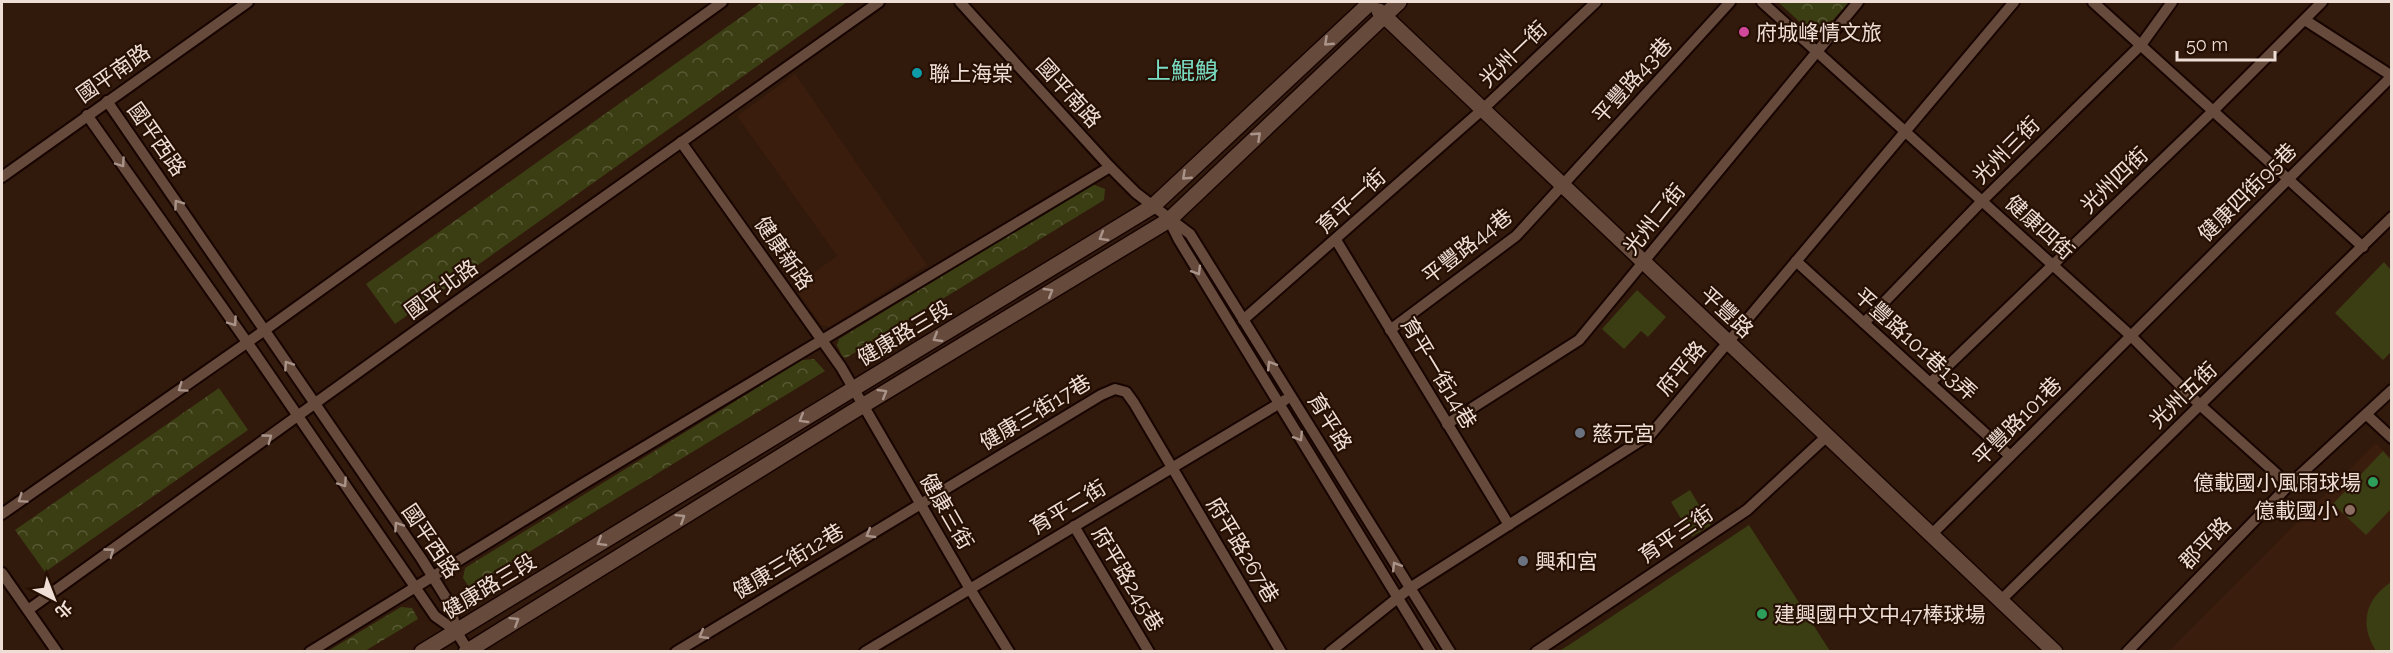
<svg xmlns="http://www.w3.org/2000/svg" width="2393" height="653" viewBox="0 0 2393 653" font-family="Raleway,'Noto Sans TC',sans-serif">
<defs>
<pattern id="park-crowns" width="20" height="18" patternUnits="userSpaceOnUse" patternTransform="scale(1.5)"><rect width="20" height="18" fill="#3b3e13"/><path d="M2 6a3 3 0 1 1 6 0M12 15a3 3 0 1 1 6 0" fill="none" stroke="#585935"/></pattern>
</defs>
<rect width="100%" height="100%" fill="#31190c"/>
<g fill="#3b1d0d">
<path d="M795,74L927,265L830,327L821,325L794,287L837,256L737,116Z"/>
<path d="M2376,443L2391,458V651L2168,652Z"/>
</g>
<g fill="#3b3e13">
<path d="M2384,262L2391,270L2392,351L2383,360L2335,313Z"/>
<path d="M1637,290L1666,317L1648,337L1641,331L1624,349L1602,329Z"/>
<path d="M2383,451L2391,460V509L2366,535L2333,504Z"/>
<path d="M1690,490L1711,525L1692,537L1671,502Z"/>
<path d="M1749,525L1830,651H1559L1569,645Z"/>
<path d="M2391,582V651H2376C2359,624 2365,600 2391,582Z"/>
</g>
<g fill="url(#park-crowns)">
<path d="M762,2H847L395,324L366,284Z"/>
<path d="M1778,2H1849L1824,30L1812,33Z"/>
<path d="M1092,184L1105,189L1104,200L846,358L842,356L837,345L839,339Z"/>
<path d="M814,359L825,371L470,588L463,578L465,568L802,360Z"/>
<path d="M219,388L248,430L45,572L15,530Z"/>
<path d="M401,607L412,608L418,619L365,651H328Z"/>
</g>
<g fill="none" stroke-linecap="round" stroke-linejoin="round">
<defs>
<g id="street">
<path d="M960,2L1110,167L1136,193L1190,234L1450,652"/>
<path d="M1762,2L2130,335L2200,405L2289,485"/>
<path d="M2093,2L2363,247"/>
<path d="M107,101L421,558L451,606L456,631L469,652"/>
<path d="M87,115L254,352L435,616L456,631"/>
<path d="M681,142L841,367L970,589L1009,652"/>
<path d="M2,177L248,2"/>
<path d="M1169,220L1179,240L1431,652"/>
<path d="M1336,240L1509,525"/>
<path d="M1796,261L2010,456"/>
<path d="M1243,320L1483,109L1596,2"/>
<path d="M1864,323L1982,201L2141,45L2172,2"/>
<path d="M1390,330L1516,236L1730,2"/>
<path d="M1930,383L2213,111L2322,2"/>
<path d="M2367,415L2392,438"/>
<path d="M1447,424L1579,340L1858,2"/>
<path d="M2,514L265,330L722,2"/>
<path d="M1074,526L1149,652"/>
<path d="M1932,534L2392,76L2305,20"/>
<path d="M2,573L57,652"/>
<path d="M2001,600L2392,217"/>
<path d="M28,610L453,304L879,2"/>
<path d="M310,652L581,485L1110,167"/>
<path d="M676,652L1101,395L1115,389L1126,392L1134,403L1281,652"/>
<path d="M865,652L1285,400"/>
<path d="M1330,652L1410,588L1651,434L2014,2"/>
<path d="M1536,652L1747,510L1827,436"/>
<path d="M2127,652L2289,485L2392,390"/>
</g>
<g id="secondary">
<path d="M1379,11L2055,652"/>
<path d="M422,652L1153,206L1371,2"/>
<path d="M466,652L849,414L1169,220L1399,2"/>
</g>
</defs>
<use href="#street" stroke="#170400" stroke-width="14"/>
<use href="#secondary" stroke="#170400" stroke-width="18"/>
<use href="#street" stroke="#664b3d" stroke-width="10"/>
<use href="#secondary" stroke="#664b3d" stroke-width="15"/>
</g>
<defs><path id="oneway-chevron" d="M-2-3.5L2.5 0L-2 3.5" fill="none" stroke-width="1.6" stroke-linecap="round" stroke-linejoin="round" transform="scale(1.5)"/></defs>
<g stroke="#aa948a">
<use href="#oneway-chevron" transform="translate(1328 42) rotate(137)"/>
<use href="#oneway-chevron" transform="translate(1257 136) rotate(-43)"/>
<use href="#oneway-chevron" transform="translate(121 163) rotate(55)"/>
<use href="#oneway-chevron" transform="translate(1186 176) rotate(137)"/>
<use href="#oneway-chevron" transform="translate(178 204) rotate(-125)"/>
<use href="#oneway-chevron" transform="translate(1103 237) rotate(149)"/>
<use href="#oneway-chevron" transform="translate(1197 271) rotate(59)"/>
<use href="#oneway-chevron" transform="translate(1049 292) rotate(-31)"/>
<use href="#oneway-chevron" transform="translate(233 322) rotate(55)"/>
<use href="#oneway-chevron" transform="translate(937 338) rotate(149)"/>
<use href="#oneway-chevron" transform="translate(288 365) rotate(-124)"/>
<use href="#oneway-chevron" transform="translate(1271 365) rotate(-122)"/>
<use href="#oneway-chevron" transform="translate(182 388) rotate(145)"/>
<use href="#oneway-chevron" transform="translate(883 393) rotate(-31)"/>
<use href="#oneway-chevron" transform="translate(803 419) rotate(149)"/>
<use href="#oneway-chevron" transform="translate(1299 437) rotate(58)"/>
<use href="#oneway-chevron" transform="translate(268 438) rotate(-36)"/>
<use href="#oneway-chevron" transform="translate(343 483) rotate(56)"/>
<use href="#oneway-chevron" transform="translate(22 499) rotate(145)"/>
<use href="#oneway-chevron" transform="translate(681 518) rotate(-32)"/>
<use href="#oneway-chevron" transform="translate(398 526) rotate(-124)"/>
<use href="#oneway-chevron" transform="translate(870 534) rotate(149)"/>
<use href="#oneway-chevron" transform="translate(601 542) rotate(149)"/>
<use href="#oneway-chevron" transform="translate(110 552) rotate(-36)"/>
<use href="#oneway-chevron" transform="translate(1396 566) rotate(-122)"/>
<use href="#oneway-chevron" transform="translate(515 621) rotate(-32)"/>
<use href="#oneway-chevron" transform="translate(703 635) rotate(149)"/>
</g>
<circle fill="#d1479c" stroke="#261004" stroke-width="2" cx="1744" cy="32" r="6"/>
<circle fill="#0f9aa8" stroke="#261004" stroke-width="2" cx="917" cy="73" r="6"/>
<g fill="#6b7280" stroke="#261004" stroke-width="2">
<circle cx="1580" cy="433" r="6"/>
<circle cx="1523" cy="561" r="6"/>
</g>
<g fill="#2e9e5b" stroke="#261004" stroke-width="2">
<circle cx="2373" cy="482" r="6"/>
<circle cx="1762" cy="614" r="6"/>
</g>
<circle fill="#8d6e63" stroke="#261004" stroke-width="2" cx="2350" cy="510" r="6"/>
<g text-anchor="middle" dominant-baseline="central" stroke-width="4.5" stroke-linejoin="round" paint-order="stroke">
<g font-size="21" fill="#efded6" stroke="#261004" text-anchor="start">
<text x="1756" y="32">府城峰情文旅</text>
<text x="929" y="73">聯上海棠</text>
<text x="1592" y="433">慈元宮</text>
<text x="2361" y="482" text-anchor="end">億載國小風雨球場</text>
<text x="2338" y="510" text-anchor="end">億載國小</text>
<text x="1535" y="561">興和宮</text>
<text x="1774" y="614">建興國中文中47棒球場</text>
</g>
<g font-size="21" fill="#efded6" stroke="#261004">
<text transform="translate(1513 54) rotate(-44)">光州一街</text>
<text transform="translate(113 73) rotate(-35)">國平南路</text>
<text transform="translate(1632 80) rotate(-48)">平豐路43巷</text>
<text transform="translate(1069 93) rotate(48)">國平南路</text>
<text transform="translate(157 139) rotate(55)">國平西路</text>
<text transform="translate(2006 150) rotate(-45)">光州三街</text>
<text transform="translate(2114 180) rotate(-44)">光州四街</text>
<text transform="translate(2247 192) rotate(-45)">健康四街95巷</text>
<text transform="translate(1351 201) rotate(-42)">育平一街</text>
<text transform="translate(1654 219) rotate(-51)">光州二街</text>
<text transform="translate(2040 227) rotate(42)">健康四街</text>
<text transform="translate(1467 246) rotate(-38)">平豐路44巷</text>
<text transform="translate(784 253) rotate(55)">健康新路</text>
<text transform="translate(441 289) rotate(-36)">國平北路</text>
<text transform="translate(1727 312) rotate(43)">平豐路</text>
<text transform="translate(904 333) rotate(-31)">健康路三段</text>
<text transform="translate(1916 344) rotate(42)">平豐路101巷13弄</text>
<text transform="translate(1681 368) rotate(-50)">府平路</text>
<text transform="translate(1439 373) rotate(59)">育平一街14巷</text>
<text transform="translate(2183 395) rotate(-44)">光州五街</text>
<text transform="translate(1035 412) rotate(-31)">健康三街17巷</text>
<text transform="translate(2017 421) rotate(-45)">平豐路101巷</text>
<text transform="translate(1330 422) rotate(58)">育平路</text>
<text transform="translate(1068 507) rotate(-31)">育平二街</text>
<text transform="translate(947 511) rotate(60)">健康三街</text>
<text transform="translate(1676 534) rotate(-34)">育平三街</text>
<text transform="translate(431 541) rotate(56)">國平西路</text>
<text transform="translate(2205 543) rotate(-46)">郡平路</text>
<text transform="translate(1243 550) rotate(59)">府平路267巷</text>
<text transform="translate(788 561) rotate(-31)">健康三街12巷</text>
<text transform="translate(1128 579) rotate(59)">府平路245巷</text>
<text transform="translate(489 586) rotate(-31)">健康路三段</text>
</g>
<g font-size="24" fill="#79dbc2" stroke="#261004">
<text x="1183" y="70">上鯤鯓</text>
</g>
</g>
<rect width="2393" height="653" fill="none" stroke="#efded6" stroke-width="6"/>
<g transform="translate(54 599) rotate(138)" stroke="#261004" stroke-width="4.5" paint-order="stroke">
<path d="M0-4.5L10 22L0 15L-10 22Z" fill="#efded6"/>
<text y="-9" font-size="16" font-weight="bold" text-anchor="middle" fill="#efded6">北</text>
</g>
<path d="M2177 51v9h98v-9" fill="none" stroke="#efded6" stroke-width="3"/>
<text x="2186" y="51" font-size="18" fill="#efded6" stroke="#261004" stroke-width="4.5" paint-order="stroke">50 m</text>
</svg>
